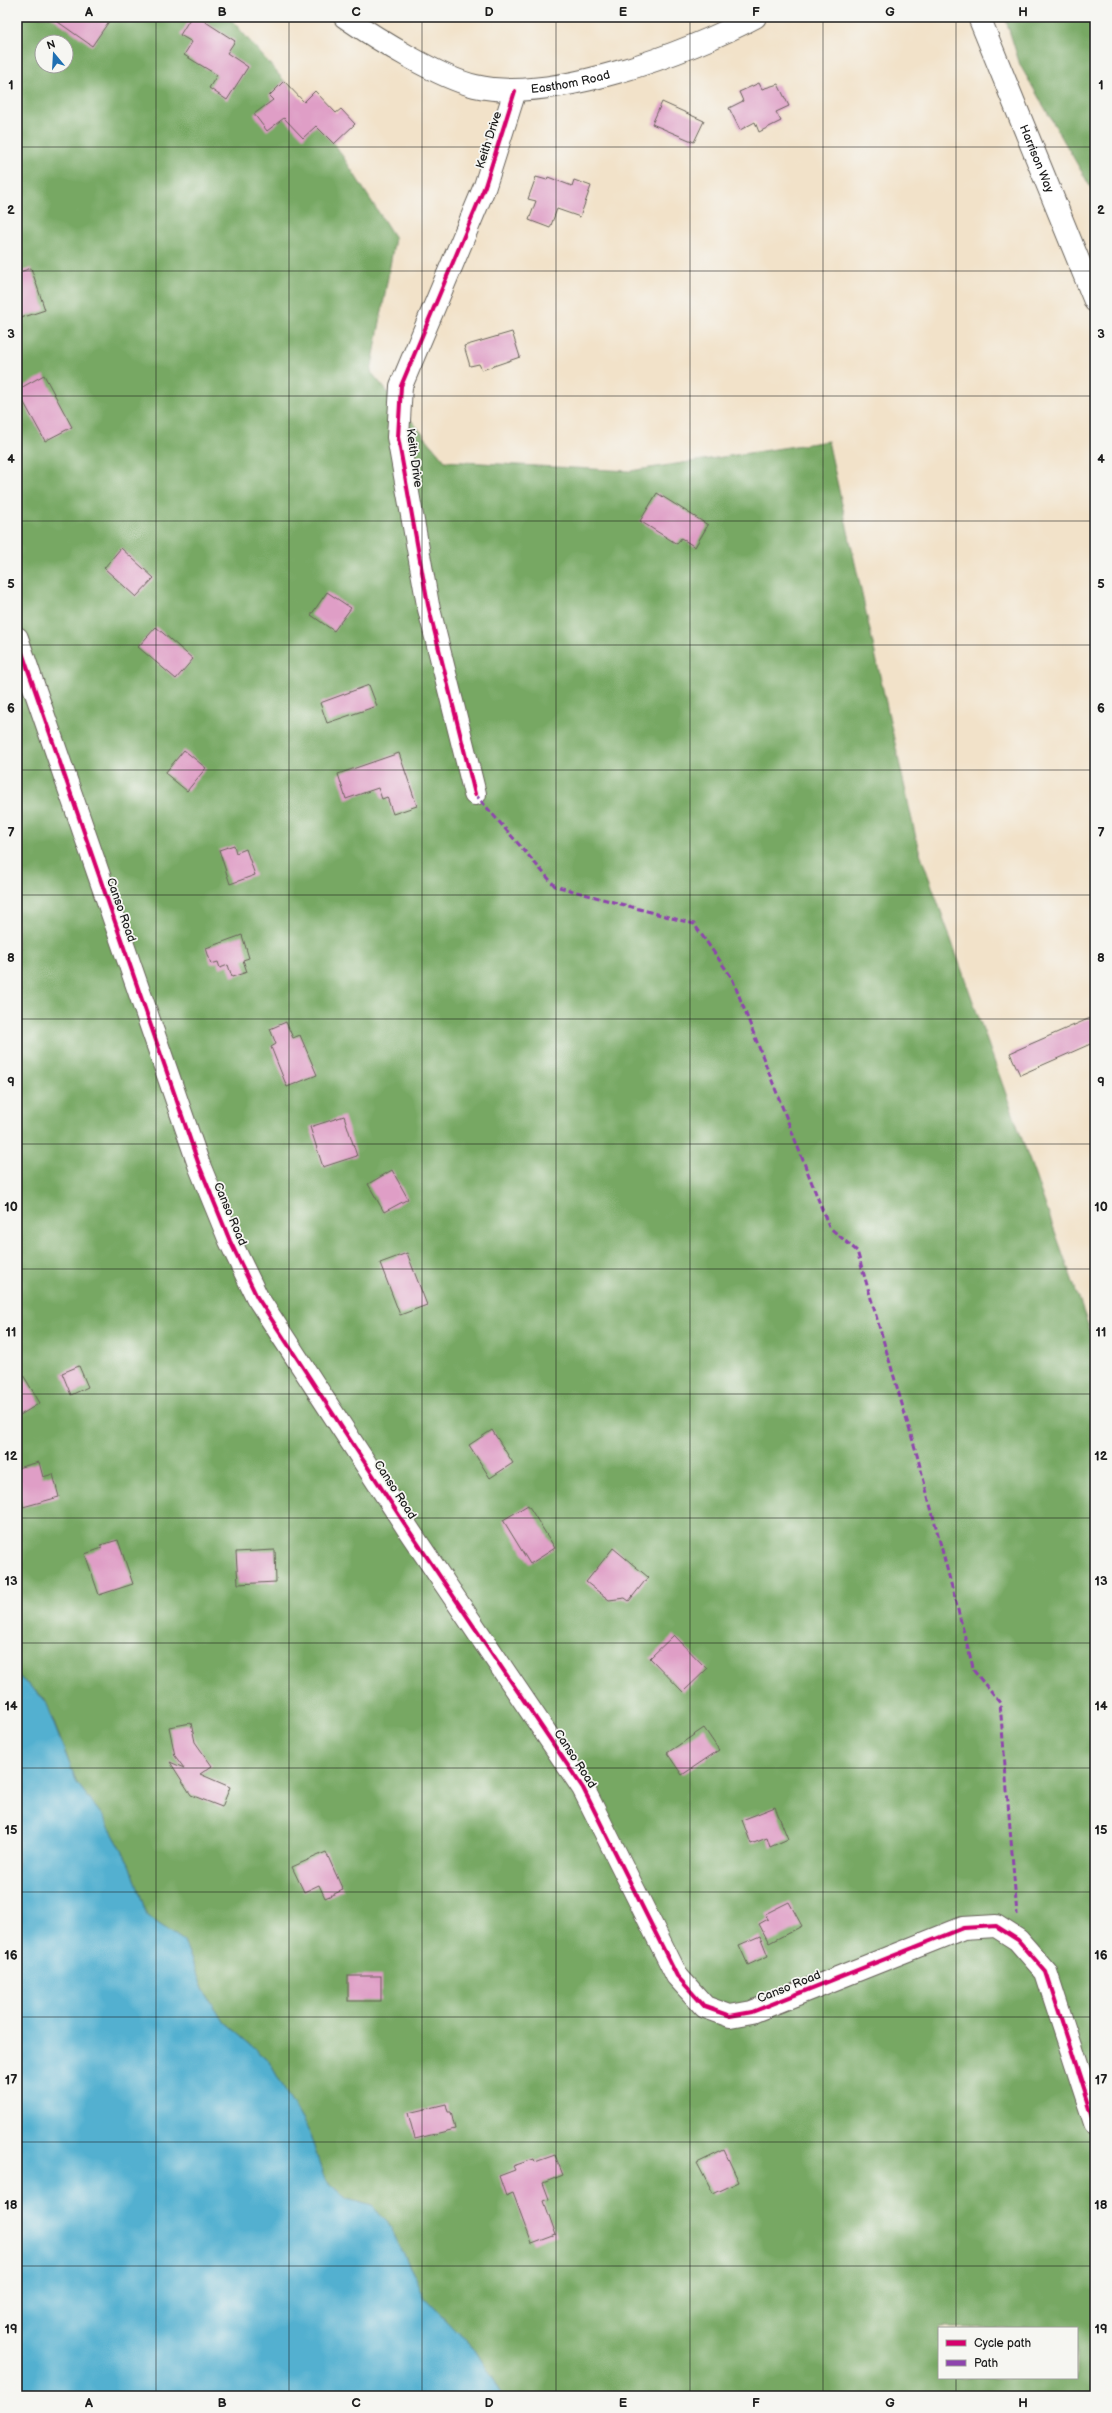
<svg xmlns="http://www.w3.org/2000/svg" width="1112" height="2413" viewBox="0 0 1112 2413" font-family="'Balsamiq Sans',sans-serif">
<rect width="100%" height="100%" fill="#f6f6f2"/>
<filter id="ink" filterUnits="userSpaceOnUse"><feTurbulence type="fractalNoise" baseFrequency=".025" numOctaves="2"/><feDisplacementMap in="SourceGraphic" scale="8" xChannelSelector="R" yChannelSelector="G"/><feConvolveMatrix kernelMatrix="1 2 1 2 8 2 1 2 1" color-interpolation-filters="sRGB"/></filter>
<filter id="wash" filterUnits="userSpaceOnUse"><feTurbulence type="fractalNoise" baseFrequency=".012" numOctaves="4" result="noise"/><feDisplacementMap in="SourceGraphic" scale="16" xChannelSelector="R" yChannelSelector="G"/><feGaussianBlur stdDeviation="0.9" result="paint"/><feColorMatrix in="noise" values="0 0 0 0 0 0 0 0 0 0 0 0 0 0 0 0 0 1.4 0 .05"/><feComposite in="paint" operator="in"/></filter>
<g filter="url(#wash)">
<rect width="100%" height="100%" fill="#f2e2c9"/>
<g fill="#77a863" stroke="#4a6240" fill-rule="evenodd">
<path d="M17,17H229L324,127L395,238L371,372L445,461L630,471L828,441L918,847L1095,1344V2396H504L475,2350L426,2299L388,2223L372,2206L347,2199L325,2180L309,2132L268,2060L225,2023L203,1989L184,1941L147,1916L131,1867L104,1818L77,1783L45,1699L17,1675ZM42,42H66V66H42ZM939,2328H1077V2378H939Z"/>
<path d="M1005,17H1095V195L1020,65Z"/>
</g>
<path fill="#52b0d0" stroke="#376676" d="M17,1675L44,1699L77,1783L104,1818L131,1867L147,1916L184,1941L203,1989L225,2023L268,2060L309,2132L325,2180L347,2199L372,2206L388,2223L426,2299L475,2350L504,2396H17Z"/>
<g id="blocks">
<g fill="#df9ec6">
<path d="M51,17H112L92,46Z"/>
<path d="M191,17H198L235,41L227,53L248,67L227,100L209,88L217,75L184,55L192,42L180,35Z"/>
<path d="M284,81L304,102L315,91L336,113L341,109L355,124L334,144L316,126L303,138L284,118L267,131L254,114L273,100L269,96Z"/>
<path d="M759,83L762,89L778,84L789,106L776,112L781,121L759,132L755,122L740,130L729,108L743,101L739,92Z"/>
<path d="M662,102L704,121L694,142L652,124Z"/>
<path d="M536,177L547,180L548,177L572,186L574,180L591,186L580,217L557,209L550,228L529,220L536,201L528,199Z"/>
<path d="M31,268L45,310L21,318L17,307V273Z"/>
<path d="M512,332L520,357L482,370L479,364L470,366L464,346Z"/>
<path d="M44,375L72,427L45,441L17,390Z"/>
<path d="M657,493L708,525L695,547L681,538L677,544L640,521Z"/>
<path d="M121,548L154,578L136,597L104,568Z"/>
<path d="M327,592L351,608L334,631L311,615Z"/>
<path d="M156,627L193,659L176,679L138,647Z"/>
<path d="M369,685L377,706L327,723L320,703Z"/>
<path d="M184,750L206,768L187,791L165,773Z"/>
<path d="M399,753L417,806L393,814L387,797L382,799L378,788L346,799L338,774Z"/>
<path d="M234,845L236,853L246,849L255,875L230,884L219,850Z"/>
<path d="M242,935L249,958L243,960L247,972L232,977L228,965L220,968L218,962L211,964L206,948Z"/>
<path d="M1095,1016V1042L1020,1075L1010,1053Z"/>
<path d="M286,1022L293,1038L300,1035L317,1075L287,1087L271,1047L276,1044L270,1029Z"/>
<path d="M344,1116L357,1156L323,1167L310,1127Z"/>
<path d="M392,1170L408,1199L384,1212L368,1184Z"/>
<path d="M407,1253L427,1305L400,1315L380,1263Z"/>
<path d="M17,1365L40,1403L17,1417Z"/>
<path d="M79,1366L88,1387L71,1395L62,1373Z"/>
<path d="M492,1430L513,1463L490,1478L469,1445Z"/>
<path d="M39,1462L43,1477L53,1474L59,1497L23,1507L17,1487V1468Z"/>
<path d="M528,1505L555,1548L530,1564L503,1520Z"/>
<path d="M118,1540L133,1584L99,1595L85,1554L102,1548L100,1545Z"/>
<path d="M613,1548L648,1577L629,1601L625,1598L609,1600L586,1582Z"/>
<path d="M275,1550L276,1582L238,1584L236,1552Z"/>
<path d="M674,1635L707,1669L683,1692L650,1658Z"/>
<path d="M191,1723L195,1742L212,1766L200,1774L230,1787L222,1807L191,1795L170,1762L184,1768L175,1756L169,1727Z"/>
<path d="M704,1728L719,1750L682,1775L667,1753Z"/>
<path d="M775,1807L788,1839L770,1847L767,1838L751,1844L742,1820Z"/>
<path d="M326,1852L343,1890L325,1898L319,1885L304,1892L292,1867Z"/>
<path d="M789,1902L802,1926L769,1943L759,1924L768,1919L765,1914Z"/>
<path d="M760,1936L768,1956L748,1965L739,1945Z"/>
<rect x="348" y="1976" width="33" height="25"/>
<path d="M446,2104L448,2112H451L455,2129L415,2139L408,2113Z"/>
<path d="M724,2150L739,2182L713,2194L697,2163Z"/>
<path d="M555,2155L563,2175L543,2183L549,2199L544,2201L556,2235L532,2244L513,2193L506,2196L499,2176L515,2170L513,2166L534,2159L535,2162Z"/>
</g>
</g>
</g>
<g filter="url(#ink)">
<use href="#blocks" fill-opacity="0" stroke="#676159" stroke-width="1"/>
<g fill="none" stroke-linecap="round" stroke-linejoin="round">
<defs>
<g id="minor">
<path id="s1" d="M345,17C377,39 438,77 475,86C551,104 688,53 755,17"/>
<path id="s2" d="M979,17L1095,301"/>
<path d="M17,638L199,1165L230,1241L257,1297L410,1532L583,1788L677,1976L705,2007L730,2016L752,2012L963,1928L996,1926L1018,1940L1046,1972L1095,2123"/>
<path d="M475,794L428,605L398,437L401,386L485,186L515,91"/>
</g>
</defs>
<use href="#minor" stroke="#676159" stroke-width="24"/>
<use href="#minor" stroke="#fff" stroke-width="22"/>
<path stroke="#8e44ad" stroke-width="3" stroke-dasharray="6 3" stroke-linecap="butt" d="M475,794L555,886L694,924L732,978L829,1227L857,1251L917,1455L974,1671L1000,1703L1017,1915"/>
<defs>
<g id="cycleway">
<path d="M17,638L199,1165L230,1241L257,1297L410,1532L583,1788L677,1976L705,2007L730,2016L752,2012L963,1928L996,1926L1018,1940L1046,1972L1095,2123"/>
<path d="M475,794L428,605L398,437L401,386L485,186L515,91"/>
</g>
</defs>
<use href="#cycleway" stroke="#f6f6f2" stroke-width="6"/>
<use href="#cycleway" stroke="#d6006c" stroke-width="4"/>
</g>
</g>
<path fill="none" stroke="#1c1c1c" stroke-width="1" stroke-opacity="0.55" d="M156,17V2396M289,17V2396M422,17V2396M556,17V2396M690,17V2396M823,17V2396M956,17V2328M17,147H1095M17,271H1095M17,396H1095M17,521H1095M17,645H1095M17,770H1095M17,895H1095M17,1019H1095M17,1144H1095M17,1269H1095M17,1394H1095M17,1518H1095M17,1643H1095M17,1768H1095M17,1892H1095M17,2017H1095M17,2142H1095M17,2266H1095M956,2378V2396"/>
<g text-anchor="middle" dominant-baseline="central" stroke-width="3.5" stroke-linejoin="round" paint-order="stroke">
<g font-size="12" fill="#1c1c1c" stroke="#f6f6f2">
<text stroke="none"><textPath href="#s1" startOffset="244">Easthom Road</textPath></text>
<text transform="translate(489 140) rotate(-72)">Keith Drive</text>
<text stroke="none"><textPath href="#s2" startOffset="153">Harrison Way</textPath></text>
<text transform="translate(414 458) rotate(82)">Keith Drive</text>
<text transform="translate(121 910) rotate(71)">Canso Road</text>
<text transform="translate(230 1214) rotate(67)">Canso Road</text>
<text transform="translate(395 1490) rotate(57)">Canso Road</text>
<text transform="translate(575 1759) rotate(57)">Canso Road</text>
<text transform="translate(789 1987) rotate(-22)">Canso Road</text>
</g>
</g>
<rect width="1112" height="2413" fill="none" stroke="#f6f6f2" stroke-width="44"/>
<rect x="938" y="2327" width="140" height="52" fill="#f6f6f2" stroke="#9f9f9c"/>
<rect x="946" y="2340" width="20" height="6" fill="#d6006c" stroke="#9f9f9c"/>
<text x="974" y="2347" font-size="12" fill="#1c1c1c">Cycle path</text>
<rect x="946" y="2360" width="20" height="6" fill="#8e44ad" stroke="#9f9f9c"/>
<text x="974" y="2367" font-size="12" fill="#1c1c1c">Path</text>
<g transform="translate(54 54) rotate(342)"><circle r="19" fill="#f6f6f2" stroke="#9f9f9c"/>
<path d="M0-3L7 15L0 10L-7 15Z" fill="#1f6fb2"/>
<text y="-6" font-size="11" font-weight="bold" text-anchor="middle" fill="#1c1c1c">N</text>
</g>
<rect x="22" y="22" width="1068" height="2369" fill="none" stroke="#1c1c1c" stroke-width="1.5"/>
<g font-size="13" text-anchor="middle" font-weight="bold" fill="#1c1c1c">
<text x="89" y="16">A</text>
<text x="222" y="16">B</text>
<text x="356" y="16">C</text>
<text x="489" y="16">D</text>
<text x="623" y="16">E</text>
<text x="756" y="16">F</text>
<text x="890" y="16">G</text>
<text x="1023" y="16">H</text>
<text x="11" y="89">1</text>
<text x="1101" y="89">1</text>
<text x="11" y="214">2</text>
<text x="1101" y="214">2</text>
<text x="11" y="338">3</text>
<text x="1101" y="338">3</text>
<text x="11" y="463">4</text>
<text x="1101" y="463">4</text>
<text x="11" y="588">5</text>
<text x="1101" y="588">5</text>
<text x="11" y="712">6</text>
<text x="1101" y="712">6</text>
<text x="11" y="837">7</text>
<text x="1101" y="837">7</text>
<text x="11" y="962">8</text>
<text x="1101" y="962">8</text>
<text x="11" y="1086">9</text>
<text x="1101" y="1086">9</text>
<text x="11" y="1211">10</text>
<text x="1101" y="1211">10</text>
<text x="11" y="1336">11</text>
<text x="1101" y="1336">11</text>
<text x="11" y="1460">12</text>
<text x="1101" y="1460">12</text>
<text x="11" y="1585">13</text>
<text x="1101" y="1585">13</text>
<text x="11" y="1710">14</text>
<text x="1101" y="1710">14</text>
<text x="11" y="1834">15</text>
<text x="1101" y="1834">15</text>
<text x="11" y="1959">16</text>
<text x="1101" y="1959">16</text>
<text x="11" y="2084">17</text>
<text x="1101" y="2084">17</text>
<text x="11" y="2209">18</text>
<text x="1101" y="2209">18</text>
<text x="11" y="2333">19</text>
<text x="1101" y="2333">19</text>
<text x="89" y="2407">A</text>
<text x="222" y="2407">B</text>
<text x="356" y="2407">C</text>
<text x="489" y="2407">D</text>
<text x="623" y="2407">E</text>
<text x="756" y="2407">F</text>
<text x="890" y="2407">G</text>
<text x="1023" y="2407">H</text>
</g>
</svg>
